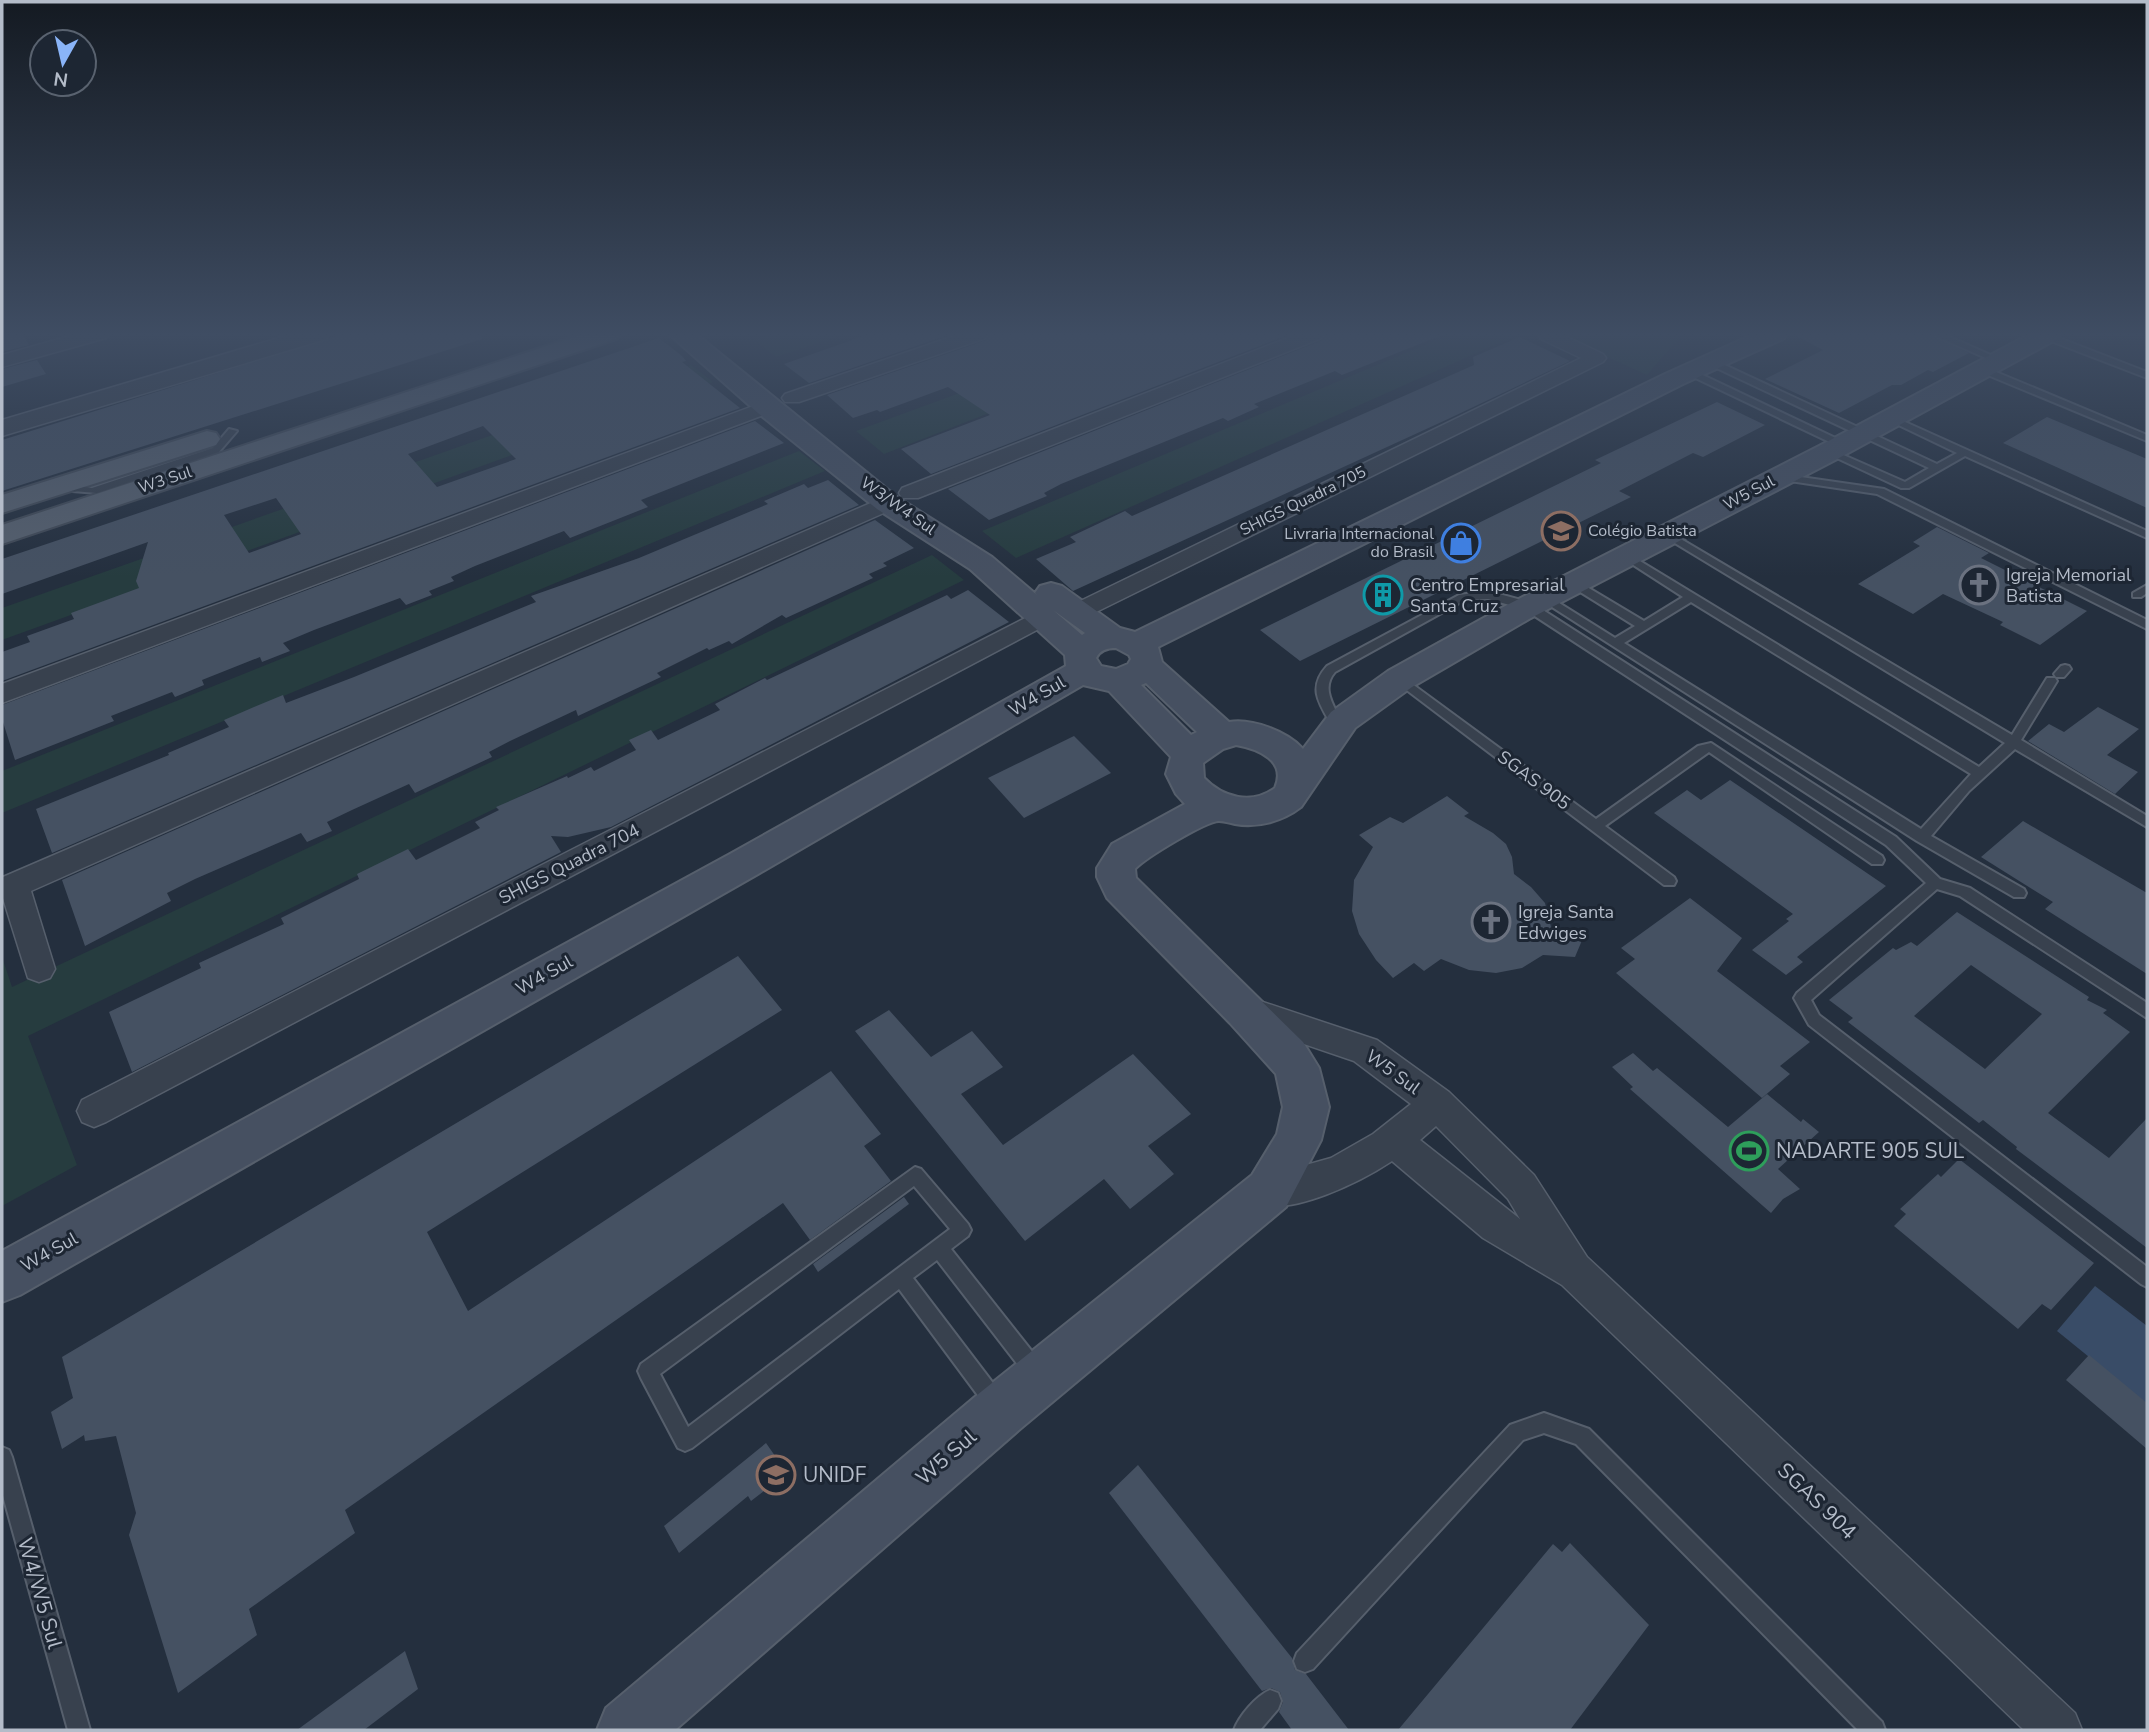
<svg xmlns="http://www.w3.org/2000/svg" width="2149" height="1732" viewBox="0 0 2149 1732" font-family="'Nunito Sans',sans-serif">
<rect width="100%" height="100%" fill="#242f3e"/>
<g fill="#263c3f">
<path d="M773,334H845L776,357L755,340Z"/>
<path d="M1120,334H1192L884,454L856,431Z"/>
<path d="M1451,334H1519L1016,558L982,531Z"/>
<path d="M1557,334H1682L1647,375Z"/>
<path d="M691,365L713,382L2,640V608Z"/>
<path d="M799,451L825,471L2,813V771Z"/>
<path d="M932,555L964,580L28,1036L77,1165L2,1206V957L12,987Z"/>
</g>
<path fill="#394c67" d="M2095,1286L2147,1326V1404L2057,1331Z"/>
<g fill="#455162" fill-rule="evenodd">
<path d="M2,334H23L29,345L2,352Z"/>
<path d="M343,334H482V339L2,491V440Z"/>
<path d="M869,334H951L809,383L784,364Z"/>
<path d="M990,334H1290L931,474L901,449L990,415L948,387L880,412L877,410L853,418L827,395L987,340Z"/>
<path d="M1326,334L1442,335L1342,375L1335,371L1254,404L1259,407L1228,421L1223,418L1061,484L1044,493L1047,496L989,520L948,489L1323,340Z"/>
<path d="M1793,334H1929L1969,353L1933,372L1928,370L1901,385H1892L1839,413L1765,379L1823,350Z"/>
<path d="M1520,337L1570,361L1448,419L1073,591L1036,559L1076,542L1070,537L1125,511L1132,516L1474,365L1473,357Z"/>
<path d="M659,338L682,356L686,361L682,362L740,408L2,681V652L30,642L27,636L74,619L71,613L139,588L136,581L148,542L2,594V559ZM483,426L516,459L437,487L408,454ZM276,498L301,534L249,553L224,515Z"/>
<path d="M37,360L46,374L2,387V369Z"/>
<path d="M1717,402L1765,425L1703,457L1693,453L1619,491L1631,497L1300,661L1260,630L1601,463L1595,460Z"/>
<path d="M2047,417L2147,459V508L2003,443Z"/>
<path d="M755,421L784,443L641,500L648,507L570,538L564,531L475,566L451,577L454,581L429,591L432,595L406,605L400,598L314,630L283,643L290,651L262,662L260,657L202,680L204,685L175,697L172,692L111,716L114,721L15,760L2,719V705Z"/>
<path d="M828,480L859,505L52,853L36,809L169,755L168,753L229,727L224,720L254,707L283,695L286,703L354,677L536,602L531,596L639,558L768,504L764,501L804,484L808,488Z"/>
<path d="M875,520L914,548L883,563L887,566L869,574L873,578L786,618L782,615L732,644L729,641L709,650L707,648L657,673L661,677L578,716L576,710L510,741L489,752L492,757L415,793L409,784L352,810L327,822L332,831L307,842L301,833L195,879L167,893L171,901L85,946L62,880Z"/>
<path d="M1937,527L1989,553L1981,558L2087,611L2040,645L2000,625L2003,622L1943,594L1913,614L1858,584L1920,546L1913,542Z"/>
<path d="M968,590L1009,622L611,827L568,837L551,836L561,852L132,1072L109,1012L201,968L199,963L284,924L281,918L359,879L357,874L408,849L416,860L480,828L475,822L499,810L496,807L567,776L568,778L591,767L594,771L636,750L629,740L651,730L658,740L720,710L715,704L765,678L767,680L947,595L951,599Z"/>
<path d="M2098,707L2139,729L2107,755L2138,772L2115,794L2028,741L2049,724L2064,732Z"/>
<path d="M1074,736L1111,773L1024,818L988,778Z"/>
<path d="M1730,780L1886,886L1797,957L1803,962L1786,975L1752,950L1789,921L1786,919L1793,914L1654,813L1687,790L1701,800Z"/>
<path d="M1447,796L1469,813L1464,816L1493,833L1506,844L1512,857L1514,874L1531,887L1545,903L1553,935L1583,938L1575,957L1543,955L1522,968L1496,973L1469,970L1441,959L1424,971L1414,963L1393,978L1376,960L1359,934L1352,911L1354,880L1373,847L1359,835L1390,817L1403,823Z"/>
<path d="M2023,821L2147,893V974L2045,909L2053,902L1981,857Z"/>
<path d="M1690,898L1742,938L1717,971L1810,1042L1780,1066L1790,1074L1762,1098L1616,973L1635,959L1621,948Z"/>
<path d="M1957,912L2089,997L2087,1000L2107,1010L2103,1013L2130,1032L2048,1113L2109,1158L2147,1118V1248L2016,1149L2017,1147L1983,1120L1979,1123L1848,1022L1853,1018L1829,1000L1893,948L1896,950L1911,942L1917,946ZM1971,965L2042,1014L1985,1069L1914,1016Z"/>
<path d="M738,956L782,1010L427,1232L468,1311L831,1071L881,1134L864,1146L891,1181L810,1240L783,1203L345,1510L355,1533L249,1609L257,1635L178,1693L129,1535L136,1513L116,1436L85,1441L84,1435L62,1449L51,1412L73,1398L62,1357Z"/>
<path d="M889,1010L931,1057L972,1031L1003,1067L961,1094L1003,1145L1133,1054L1191,1114L1148,1146L1174,1174L1130,1209L1104,1179L1025,1241L855,1031Z"/>
<path d="M1633,1053L1653,1071L1657,1068L1728,1127L1767,1094L1801,1122L1803,1119L1819,1132L1778,1169L1800,1189L1783,1199L1771,1213L1630,1089L1633,1087L1612,1067Z"/>
<path d="M1959,1159L2094,1263L2051,1310L2042,1304L2018,1329L1894,1226L1906,1214L1900,1209L1938,1174L1941,1177Z"/>
<path d="M904,1197L909,1204L818,1272L813,1264Z"/>
<path d="M2089,1355L2147,1403V1449L2066,1380Z"/>
<path d="M766,1443L787,1473L751,1501L748,1496L679,1553L664,1526Z"/>
<path d="M1138,1465L1292,1658L1295,1670L1306,1674L1349,1730H1292L1279,1712L1283,1702L1280,1692L1271,1688L1262,1691L1109,1493Z"/>
<path d="M1570,1543L1649,1625L1570,1730H1398L1553,1544L1562,1552Z"/>
<path d="M405,1651L418,1689L364,1730H297Z"/>
</g>
<g fill="none" stroke-linecap="round" stroke-linejoin="round">
<defs>
<g id="service">
<path d="M1931,334H1943L2002,360L1995,362Z"/>
<path d="M2043,334H2049L2147,372V378L2043,338Z"/>
<path d="M1708,360H1714L1937,464L1957,453L1886,419L1894,417L2147,531V538L1965,456L1909,488H1901L1824,452L1832,450L1905,482L1929,468L1708,364Z"/>
<path d="M1978,367H1984L2147,435V441L1978,371Z"/>
<path d="M1690,369L1846,443L1848,445L1840,447L1687,374L1685,372Z"/>
<path d="M229,429L237,431L219,452L97,493L60,490L55,487L60,484L92,488L213,448Z"/>
<path d="M1780,474L1884,489L2147,620V629L1877,494L1776,479L1775,477Z"/>
<path d="M1669,532L2012,735L2047,678H2055L2057,681L2021,740L2147,816V827L2015,749L1969,791L1931,836L2024,889L2026,893L2024,897H2014L1917,841L1538,598L1544,594L1548,596L1615,638L1635,626L1569,585V581H1577L1644,621L1683,597L1621,557L1626,554L1630,555L1979,767L2005,743L1665,537V533ZM1691,602L1971,774L1921,829L1624,643Z"/>
<path d="M2147,585V593L2141,597H2133V593Z"/>
<path d="M1488,591L1532,603L1896,837L1940,879L1970,888L2147,1003V1018L1960,896L1937,889L1811,1000L1819,1015L2147,1267V1287L2141,1284L1809,1025L1794,998L1797,993L1926,883L1886,845L1524,609L1488,599L1465,600L1335,672C1321,688 1333,704 1341,721L1335,725L1331,724C1318,702 1308,687 1327,666L1459,595Z"/>
<path d="M2065,665L2069,666L2071,669L2064,677H2056L2054,674L2061,666Z"/>
<path d="M1400,675L1596,819L1698,746L1711,743L1882,856L1884,860L1882,864H1872L1709,752L1605,826L1674,877L1676,881L1674,885H1664L1396,682L1394,679L1396,676Z"/>
<path d="M915,1167L921,1169L968,1224L971,1230L968,1236L951,1249L1042,1364L1045,1371L1042,1378L1035,1381L1028,1378L937,1260L913,1278L1002,1395L1005,1402L1002,1409L995,1412L988,1409L899,1289L692,1448L685,1451L678,1448L641,1378L638,1371L641,1364ZM914,1186L950,1229L688,1427L660,1374Z"/>
<path d="M1544,1413L1589,1429L1882,1722L1885,1730H1858L1576,1444L1544,1433L1523,1440L1313,1669L1305,1672L1297,1669L1294,1661L1297,1653L1510,1425Z"/>
<path d="M2,1447L9,1450L12,1457L90,1730H68L2,1492Z"/>
<path d="M1270,1690L1278,1693L1281,1701L1278,1709L1260,1730H1234C1239,1716 1256,1696 1270,1690Z"/>
</g>
<g id="minor">
<path d="M77,334H108L106,338L2,367V355Z"/>
<path d="M960,334H988L986,338L799,402H785L782,398L785,394Z"/>
<path d="M1298,334H1324L1322,338L918,498H902L899,493L902,488Z"/>
<path d="M1539,334H1561L1603,354L1606,358L1603,362L1084,618L1075,621L1066,618L1063,613L1066,608L1581,358L1541,339Z"/>
<path d="M767,401L774,403L777,407L774,411L2,703V684Z"/>
<path d="M887,496L895,498L898,503L895,508L31,891L55,969L50,978L39,982L28,978L2,895L3,877Z"/>
<path d="M1043,609L1052,612L1055,617L1052,622L106,1122L94,1127L82,1122L77,1111L82,1100Z"/>
<path d="M1245,996L1377,1040L1449,1092L1534,1175L1587,1257L2075,1713L2082,1730H2024L1562,1285L1483,1238L1392,1161C1362,1181 1291,1217 1256,1203L1251,1191L1256,1179L1331,1158L1373,1134L1411,1104L1354,1061L1233,1020L1229,1010L1233,1000ZM1436,1126L1508,1199L1520,1219L1420,1140Z"/>
</g>
<path id="tertiary" d="M292,334H329L326,339L2,436V420Z"/>
<path id="secondary" d="M669,334H696L897,497L992,557L1038,596L1035,593L1040,586L1051,583L1062,586L1120,628L1135,632L1665,374L1754,334H1787L1783,339L1683,384L1158,647L1162,662L1229,722C1252,718 1288,732 1303,749L1331,712L1388,671L1507,605L1819,446L2030,334H2061L2057,339L1839,458L1529,619L1412,687L1355,728L1301,807C1283,821 1258,828 1235,824C1230,823 1224,821 1219,821C1206,821 1145,858 1135,869L1136,878L1303,1042L1319,1068L1329,1107L1321,1140L1286,1207L1020,1429L675,1730H597L606,1708L982,1391L1252,1175L1277,1134L1283,1107L1276,1074L1230,1023L1107,898L1097,877V868L1112,844L1185,804L1176,794L1166,774L1171,757L1109,691L1083,685L758,874L20,1295L2,1302V1251L730,854L1066,666L1065,655L970,569L877,509L758,413ZM1053,610L1085,633L1082,635ZM1116,648L1129,655L1131,659L1128,664L1116,669L1101,666L1096,658C1100,650 1107,648 1116,648ZM1146,683L1197,732L1191,735L1141,685ZM1236,745C1259,749 1287,761 1275,788C1252,805 1223,798 1204,778L1203,763L1223,749Z"/>
<g id="primary">
<path d="M583,334H620L616,339L2,544V525Z"/>
<path d="M207,431L216,433L220,439L216,445L2,513V495Z"/>
</g>
</defs>
<use href="#service" stroke="#565f6c" stroke-width="4"/>
<use href="#minor" stroke="#565f6c" stroke-width="3"/>
<use href="#tertiary" stroke="#565f6c" stroke-width="3"/>
<use href="#secondary" stroke="#565f6c" stroke-width="4"/>
<use href="#primary" stroke="#414a57" stroke-width="4"/>
<use href="#service" fill="#38414e" fill-rule="evenodd"/>
<use href="#minor" fill="#38414e" fill-rule="evenodd"/>
<use href="#tertiary" fill="#38414e" fill-rule="evenodd"/>
<use href="#secondary" fill="#465061" fill-rule="evenodd"/>
<use href="#primary" fill="#56606e" fill-rule="evenodd"/>
</g>
<linearGradient id="sky" x2="0" y2="1"><stop stop-color="#141a22"/><stop offset="0.58" stop-color="#3f4d63"/><stop offset="1" stop-color="#3f4d63" stop-opacity="0"/></linearGradient>
<rect width="2149" height="577" fill="url(#sky)"/>
<defs>
<symbol id="university-ring" viewBox="-11 -11 22 22"><circle r="9.5" fill="#1d2633" stroke="#8d6e63" stroke-width="1.5"/><path d="M0-5L7-2L0 1L-7-2ZM-4 1L0 2.5L4 1V4Q0 6-4 4Z" fill="#8d6e63"/></symbol>
<symbol id="shop-ring" viewBox="-11 -11 22 22"><circle r="9.5" fill="#1d2633" stroke="#3f7fe0" stroke-width="1.5"/><path d="M-5-2.5h2.3a2.7 3.5 0 0 1 5.4 0H5L5.5 6h-11ZM-1.5-2.5h3a1.5 2.3 0 0 0-3 0Z" fill="#3f7fe0"/></symbol>
<symbol id="church-ring" viewBox="-11 -11 22 22"><circle r="9.5" fill="#1d2633" stroke="#6b7280" stroke-width="1.5"/><path d="M-1.2-6h2.4v3.5h3.3v2.4h-3.3V6h-2.4V-.1h-3.3v-2.4h3.3Z" fill="#6b7280"/></symbol>
<symbol id="building-ring" viewBox="-11 -11 22 22"><circle r="9.5" fill="#1d2633" stroke="#0f9aa8" stroke-width="1.5"/><path d="M-4-6H4V6H1V3H-1V6H-4ZM-2.5-4.3h1.7v1.8h-1.7ZM.8-4.3h1.7v1.8H.8ZM-2.5-1h1.7V.8h-1.7ZM.8-1h1.7V.8H.8Z" fill="#0f9aa8"/></symbol>
<symbol id="stadium-ring" viewBox="-11 -11 22 22"><circle r="9.5" fill="#1d2633" stroke="#2e9e5b" stroke-width="1.5"/><path d="M0-5a6.5 5 0 1 0 0 10a6.5 5 0 1 0 0-10ZM-3.5-1.8h7v3.6h-7Z" fill="#2e9e5b"/></symbol>
<symbol id="school-ring" viewBox="-11 -11 22 22"><circle r="9.5" fill="#1d2633" stroke="#8d6e63" stroke-width="1.5"/><path d="M0-5L7-2L0 1L-7-2ZM-4 1L0 2.5L4 1V4Q0 6-4 4Z" fill="#8d6e63"/></symbol>
</defs>
<g fill-rule="evenodd">
<use href="#university-ring" x="1539" y="509" width="44" height="44"/>
<use href="#shop-ring" x="1439" y="521" width="44" height="44"/>
<use href="#church-ring" x="1957" y="563" width="44" height="44"/>
<use href="#building-ring" x="1361" y="573" width="44" height="44"/>
<use href="#church-ring" x="1469" y="900" width="44" height="44"/>
<use href="#stadium-ring" x="1727" y="1129" width="44" height="44"/>
<use href="#school-ring" x="754" y="1453" width="44" height="44"/>
</g>
<g text-anchor="middle" dominant-baseline="central" stroke-width="6" stroke-linejoin="round" paint-order="stroke">
<g font-size="16" fill="#b4bcc9" stroke="#1d2633">
<text transform="translate(165 480) rotate(-18)">W3 Sul</text>
<text transform="translate(1749 493) rotate(-28)">W5 Sul</text>
<text transform="translate(1303 501) rotate(-26)">SHIGS Quadra 705</text>
<text transform="translate(898 506) rotate(35)">W3/W4 Sul</text>
</g>
<g font-size="16" fill="#b4bcc9" stroke="#1d2633" text-anchor="start">
<text x="1588" y="531">Colégio Batista</text>
<text x="1434" y="534" text-anchor="end">Livraria Internacional<tspan x="1434" dy="18">do Brasil</tspan></text>
</g>
<g font-size="18" fill="#b4bcc9" stroke="#1d2633" text-anchor="start">
<text x="2006" y="575">Igreja Memorial<tspan x="2006" dy="21">Batista</tspan></text>
<text x="1410" y="585">Centro Empresarial<tspan x="1410" dy="21">Santa Cruz</tspan></text>
<text x="1518" y="912">Igreja Santa<tspan x="1518" dy="21">Edwiges</tspan></text>
</g>
<g font-size="18" fill="#b4bcc9" stroke="#1d2633">
<text transform="translate(1037 696) rotate(-30)">W4 Sul</text>
<text transform="translate(1534 780) rotate(37)">SGAS 905</text>
<text transform="translate(569 864) rotate(-27)">SHIGS Quadra 704</text>
<text transform="translate(544 975) rotate(-29)">W4 Sul</text>
<text transform="translate(1393 1072) rotate(36)">W5 Sul</text>
<text transform="translate(49 1252) rotate(-29)">W4 Sul</text>
</g>
<g font-size="21" fill="#b4bcc9" stroke="#1d2633" text-anchor="start">
<text x="1776" y="1151">NADARTE 905 SUL</text>
<text x="803" y="1475">UNIDF</text>
</g>
<g font-size="21" fill="#b4bcc9" stroke="#1d2633">
<text transform="translate(946 1457) rotate(-41)">W5 Sul</text>
<text transform="translate(1817 1501) rotate(44)">SGAS 904</text>
<text transform="translate(40 1593) rotate(74)">W4/W5 Sul</text>
</g>
</g>
<rect width="2149" height="1732" fill="none" stroke="#b4bcc9" stroke-width="7"/>
<g transform="translate(63 63) rotate(188)"><circle r="33" fill="#1d2633" stroke="#59626f" stroke-width="2"/>
<path d="M0-5L12 26L0 18L-12 26Z" fill="#8ab4f8"/>
<text y="-10" font-size="19" font-weight="bold" text-anchor="middle" fill="#b4bcc9">N</text>
</g>
</svg>
